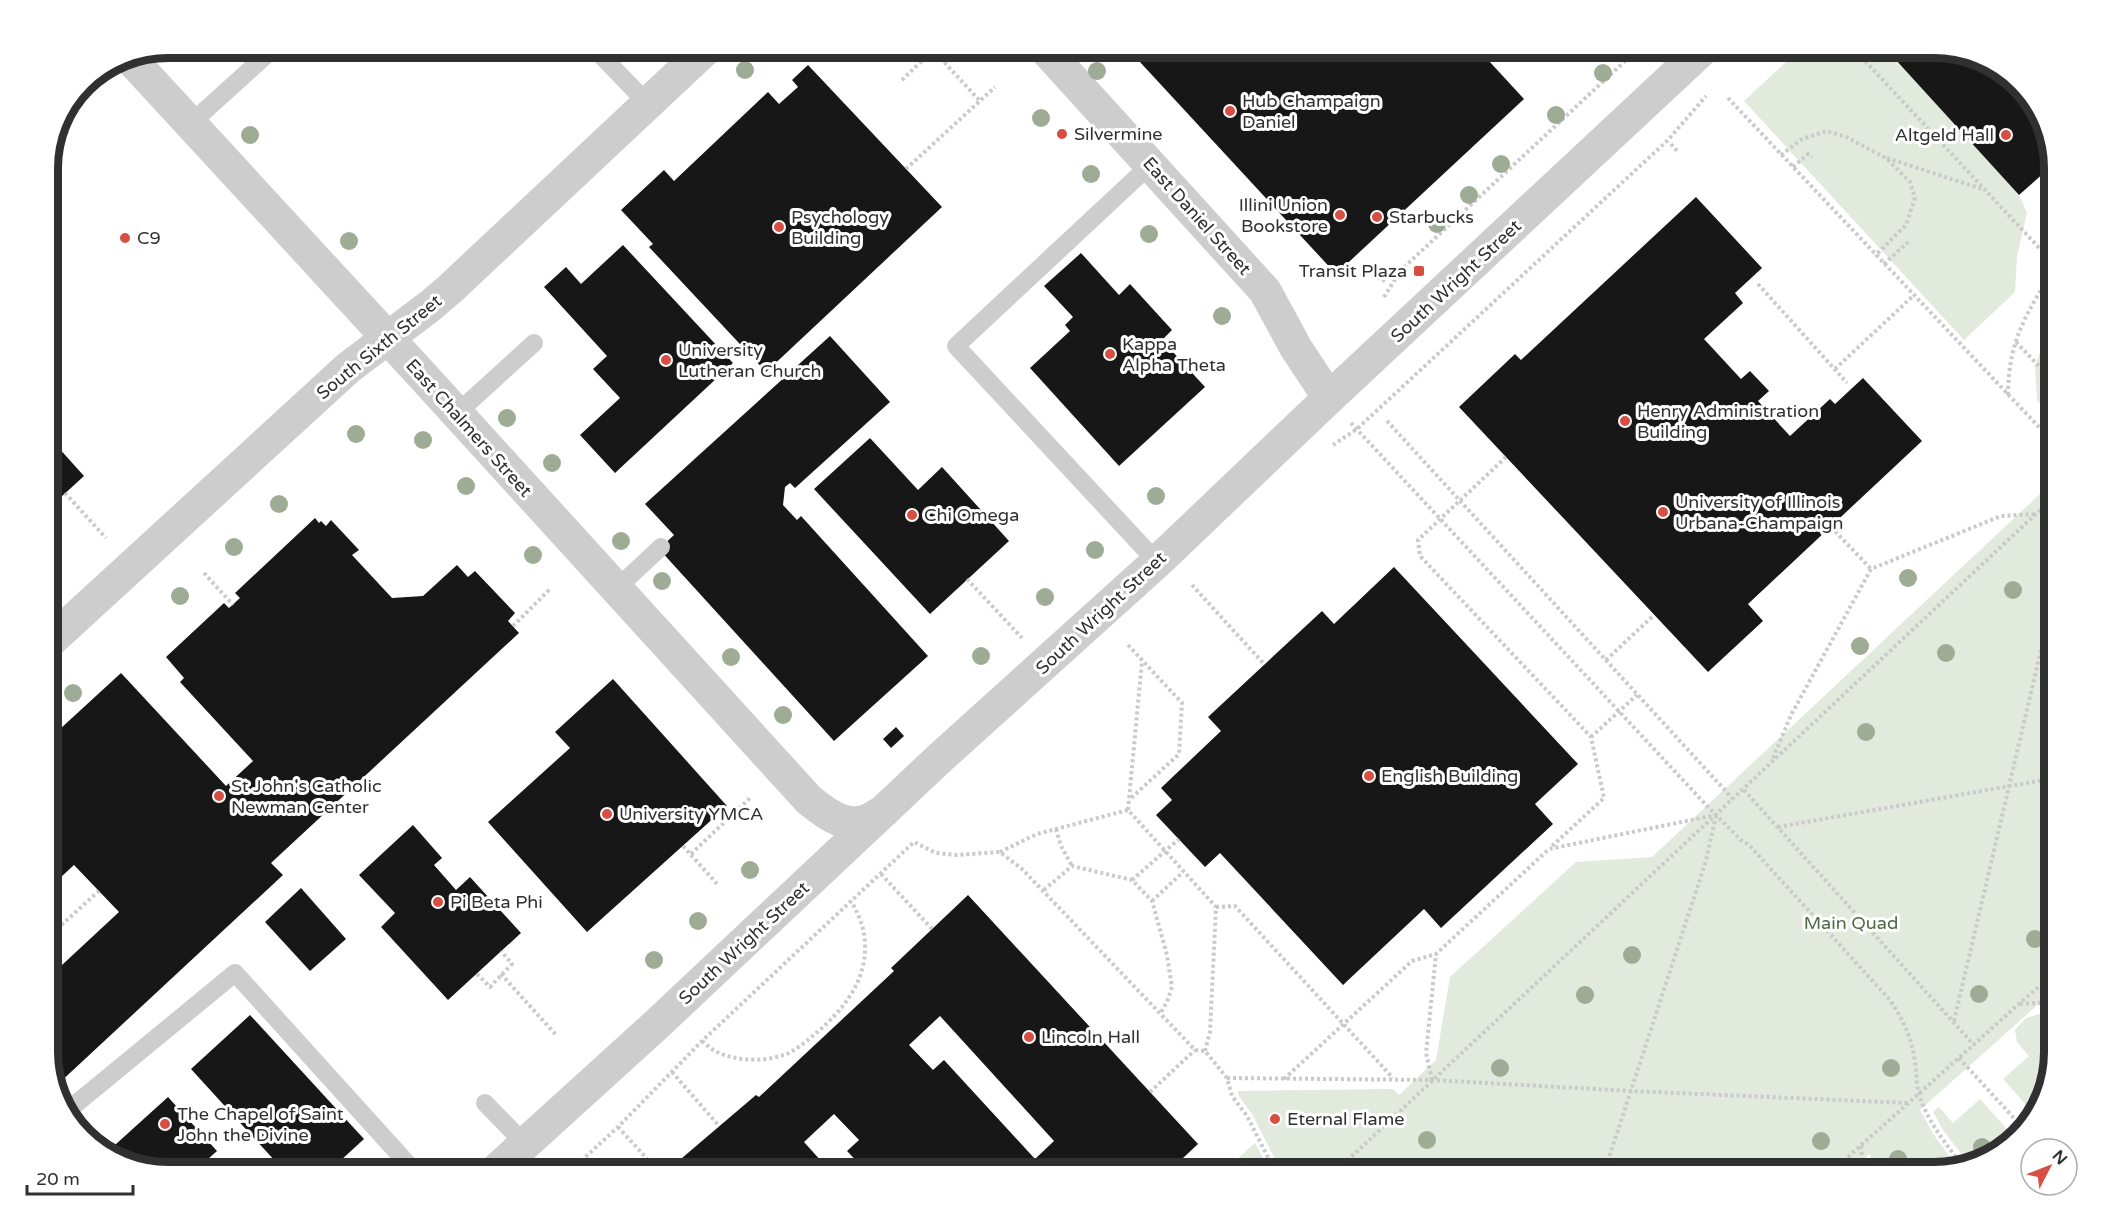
<svg xmlns="http://www.w3.org/2000/svg" width="2103" height="1221" viewBox="0 0 2103 1221" font-family="'Varela Round',sans-serif">
<rect width="100%" height="100%" fill="#fff"/>
<g fill="#e2e9dd">
<path d="M1801,48H1886L2019,195L2027,213L2017,256L2015,292L1964,340L1744,101Z"/>
<path d="M2055,312V396L2041,404L2037,401L2035,366Z"/>
<path d="M2055,480V994L2053,991L1920,1110L1934,1135L1957,1167L1934,1173H1869V1161L1871,1156L1869,1154L1859,1164V1173H1282L1252,1114L1238,1095V1091L1393,1089L1399,1095L1436,1060L1450,977L1576,862L1652,857Z"/>
<path d="M2055,1009V1052L2039,1112L2036,1116L2003,1079L2029,1056L2017,1042L2015,1030L2026,1018Z"/>
<path d="M1980,1099L2014,1137L1995,1157L1969,1164L1943,1130L1933,1112L1939,1107L1953,1123Z"/>
<path d="M1255,1143L1271,1173H1222Z"/>
</g>
<g fill="#171717" fill-rule="evenodd">
<path d="M1127,48H1477L1524,99L1336,274Z"/>
<path d="M1885,48H1934L1994,64L2039,108L2055,163L2019,195Z"/>
<path d="M808,65L942,207L766,372L649,247L653,244L621,210L664,170L674,181L768,92L779,104L798,87L792,80Z"/>
<path d="M1696,197L1762,268L1735,293L1743,303L1704,339L1741,379L1750,371L1769,391L1758,401L1790,436L1830,399L1835,404L1863,378L1922,441L1748,604L1763,621L1708,672L1459,407L1515,354L1521,360Z"/>
<path d="M623,245L733,363L615,473L580,435L620,398L593,369L607,356L544,287L566,267L581,284Z"/>
<path d="M1081,253L1119,295L1130,284L1172,330L1162,340L1205,387L1119,466L1030,368L1070,331L1065,325L1073,317L1044,286Z"/>
<path d="M830,336L890,402L795,488L790,483L785,487L783,505L797,520L801,516L928,656L834,741L659,549L674,535L645,504Z"/>
<path d="M48,436L84,476L48,509Z"/>
<path d="M870,438L918,490L942,467L1009,541L930,614L814,489Z"/>
<path d="M315,518L319,523L321,521L326,526L331,520L359,550L352,555L392,598L423,596L457,565L468,577L475,571L515,613L508,621L519,633L271,863L283,875L57,1085L48,1060V978L119,912L74,865L48,889V740L121,673L226,786L253,761L180,682L184,678L166,657L224,603L229,608L240,598L235,593Z"/>
<path d="M1394,567L1578,764L1535,804L1553,824L1441,928L1424,909L1343,985L1220,853L1205,867L1156,815L1172,800L1161,788L1221,731L1208,717L1322,611L1334,624Z"/>
<path d="M613,679L727,806L587,932L488,822L570,748L555,732Z"/>
<path d="M896,727L904,736L891,748L883,739Z"/>
<path d="M413,825L442,858L434,865L456,890L470,877L521,933L448,1000L381,927L395,913L359,875Z"/>
<path d="M301,888L346,939L310,971L265,922Z"/>
<path d="M968,895L1198,1144L1167,1173H868L847,1151L859,1140L834,1114L804,1142L832,1173H696L682,1158L756,1095L759,1097L894,971L891,968ZM940,1016L1054,1141L1035,1159L944,1060L933,1070L909,1045Z"/>
<path d="M250,1015L364,1139L327,1173H286L191,1069Z"/>
<path d="M168,1097L217,1151L208,1159L221,1173H169L109,1157L105,1154Z"/>
</g>
<g fill="none" stroke-linecap="round" stroke-linejoin="round">
<g stroke="#cacaca" stroke-width="4" stroke-dasharray="3 3" stroke-linecap="butt">
<path d="M197,48L199,61"/>
<path d="M1853,48L2055,265"/>
<path d="M902,80L933,50L979,100"/>
<path d="M1728,98L2055,444"/>
<path d="M1671,144L1678,152"/>
<path d="M1781,155L1802,139L1827,131L1846,137L1886,158L1910,182L1915,198L1906,225L1875,256"/>
<path d="M1887,158L1982,189"/>
<path d="M1793,167L1808,154L1812,157"/>
<path d="M906,169L995,87"/>
<path d="M1884,264L1908,242"/>
<path d="M1377,277L1385,281"/>
<path d="M1758,284L1847,383"/>
<path d="M1384,297L1401,270L1625,61L1645,48"/>
<path d="M2016,342L2055,383"/>
<path d="M1835,369L1913,296"/>
<path d="M2008,395C2008,342 2027,311 2055,268"/>
<path d="M1387,421L1733,799"/>
<path d="M1351,423L1707,806L1741,840L1749,845L1889,999C1903,1019 1912,1038 1915,1062C1917,1073 1916,1084 1919,1094C1927,1121 1946,1144 1962,1165"/>
<path d="M1333,445L1357,429L1668,140L1706,96"/>
<path d="M1506,457L1418,540L1420,556L1591,737L1604,798L1550,848"/>
<path d="M65,493L106,538"/>
<path d="M1831,527L1871,569"/>
<path d="M204,573L233,605"/>
<path d="M967,579L1022,638"/>
<path d="M1192,585L1264,664"/>
<path d="M513,626L550,589"/>
<path d="M1128,645L1182,703L1179,754L1129,800"/>
<path d="M1606,660L1654,615"/>
<path d="M1591,737L1637,695"/>
<path d="M1773,758L1791,715L1871,569L2001,516L2036,514"/>
<path d="M1744,790L1974,1045"/>
<path d="M1128,810L1142,661"/>
<path d="M1778,827L2055,778"/>
<path d="M1056,829L1061,846L1072,866"/>
<path d="M683,846L718,885"/>
<path d="M1000,852L1037,834L1128,810L1216,907L1210,1032L1205,1051"/>
<path d="M691,854L750,798"/>
<path d="M881,874L932,929"/>
<path d="M1132,880L1179,839"/>
<path d="M1044,890L1072,866L1132,880L1152,901L1167,955L1172,987L1167,1002L1160,1014"/>
<path d="M1152,901L1183,872"/>
<path d="M1216,907L1235,906L1393,1078"/>
<path d="M48,937L99,891"/>
<path d="M477,974L490,987L512,964L501,951"/>
<path d="M501,974L557,1036"/>
<path d="M2020,1004L2055,1002"/>
<path d="M1954,1021L2055,590"/>
<path d="M702,1041C707,1045 712,1050 717,1052C738,1062 768,1062 789,1053C798,1048 807,1041 815,1034C842,1011 866,983 865,945C865,929 859,915 851,901"/>
<path d="M1959,1058L2023,1128"/>
<path d="M672,1072L719,1126"/>
<path d="M1227,1078L1432,1080L1631,1091L1908,1103"/>
<path d="M1284,1079L1412,961L1436,954L1549,849L1716,815"/>
<path d="M1432,1080L1426,1053L1436,954"/>
<path d="M1150,1092L1195,1050"/>
<path d="M618,1127L660,1173"/>
<path d="M1861,1146L1863,1173"/>
<path d="M568,1173L618,1127L702,1041L914,842L936,853L957,855L1000,852L1022,869L1195,1050L1205,1051L1227,1078L1232,1096L1247,1116L1276,1173"/>
<path d="M1334,1173L2055,496"/>
<path d="M1604,1173L1705,864L1716,816"/>
<path d="M1830,1173L2055,972"/>
</g>
<g stroke="#cdcdcd" stroke-width="18">
<path d="M594,48L648,104"/>
<path d="M190,124L274,48"/>
<path d="M1150,165L956,346L1157,562"/>
<path d="M456,414L534,343"/>
<path d="M616,589L661,547"/>
<path d="M485,1103L524,1143"/>
<path d="M66,1112L235,973L416,1173"/>
</g>
<g stroke="#cdcdcd" stroke-width="33">
<path d="M1044,48L1265,291L1296,348L1329,398"/>
<path d="M128,56L421,374L809,800C824,812 841,826 862,822C869,821 877,815 884,811"/>
<path d="M48,643L348,368L430,306L450,289L707,48"/>
<path d="M493,1173L656,1025L941,757L1157,562L1329,398L1704,48"/>
</g>
</g>
<g fill="#9eac96">
<circle cx="745" cy="70" r="9"/>
<circle cx="1097" cy="71" r="9"/>
<circle cx="1603" cy="73" r="9"/>
<circle cx="1556" cy="115" r="9"/>
<circle cx="1041" cy="118" r="9"/>
<circle cx="250" cy="135" r="9"/>
<circle cx="1501" cy="164" r="9"/>
<circle cx="1091" cy="174" r="9"/>
<circle cx="1469" cy="195" r="9"/>
<circle cx="1437" cy="224" r="9"/>
<circle cx="1149" cy="234" r="9"/>
<circle cx="349" cy="241" r="9"/>
<circle cx="1222" cy="316" r="9"/>
<circle cx="507" cy="418" r="9"/>
<circle cx="356" cy="434" r="9"/>
<circle cx="423" cy="440" r="9"/>
<circle cx="552" cy="463" r="9"/>
<circle cx="466" cy="486" r="9"/>
<circle cx="1156" cy="496" r="9"/>
<circle cx="279" cy="504" r="9"/>
<circle cx="621" cy="541" r="9"/>
<circle cx="234" cy="547" r="9"/>
<circle cx="1095" cy="550" r="9"/>
<circle cx="533" cy="555" r="9"/>
<circle cx="1908" cy="578" r="9"/>
<circle cx="662" cy="581" r="9"/>
<circle cx="2013" cy="590" r="9"/>
<circle cx="180" cy="596" r="9"/>
<circle cx="1045" cy="597" r="9"/>
<circle cx="1860" cy="646" r="9"/>
<circle cx="1946" cy="653" r="9"/>
<circle cx="981" cy="656" r="9"/>
<circle cx="731" cy="657" r="9"/>
<circle cx="73" cy="693" r="9"/>
<circle cx="783" cy="715" r="9"/>
<circle cx="1866" cy="732" r="9"/>
<circle cx="750" cy="870" r="9"/>
<circle cx="698" cy="921" r="9"/>
<circle cx="2035" cy="939" r="9"/>
<circle cx="1632" cy="955" r="9"/>
<circle cx="654" cy="960" r="9"/>
<circle cx="1979" cy="994" r="9"/>
<circle cx="1585" cy="995" r="9"/>
<circle cx="1500" cy="1068" r="9"/>
<circle cx="1891" cy="1068" r="9"/>
<circle cx="1427" cy="1140" r="9"/>
<circle cx="1821" cy="1141" r="9"/>
<circle cx="1982" cy="1147" r="9"/>
<circle cx="1898" cy="1159" r="9"/>
</g>
<g fill="#d74e43" stroke="#fff" stroke-width="2">
<circle cx="1230" cy="111" r="6"/>
<circle cx="1062" cy="134" r="6"/>
<circle cx="2006" cy="135" r="6"/>
<circle cx="1340" cy="215" r="6"/>
<circle cx="1377" cy="217" r="6"/>
<circle cx="779" cy="227" r="6"/>
<circle cx="125" cy="238" r="6"/>
<rect x="1413" y="265" width="12" height="12" rx="3"/>
<circle cx="1110" cy="354" r="6"/>
<circle cx="666" cy="360" r="6"/>
<circle cx="1625" cy="421" r="6"/>
<circle cx="1663" cy="512" r="6"/>
<circle cx="912" cy="515" r="6"/>
<circle cx="1369" cy="776" r="6"/>
<circle cx="219" cy="796" r="6"/>
<circle cx="607" cy="814" r="6"/>
<circle cx="438" cy="902" r="6"/>
<circle cx="1029" cy="1037" r="6"/>
<circle cx="1275" cy="1119" r="6"/>
<circle cx="165" cy="1124" r="6"/>
</g>
<g text-anchor="middle" dominant-baseline="central" stroke-width="6" stroke-linejoin="round" paint-order="stroke">
<g font-size="18" fill="#303030" stroke="#fff" text-anchor="start">
<text x="1242" y="101">Hub Champaign<tspan x="1242" dy="21">Daniel</tspan></text>
<text x="1074" y="134">Silvermine</text>
<text x="1994" y="135" text-anchor="end">Altgeld Hall</text>
<text x="1328" y="205" text-anchor="end">Illini Union<tspan x="1328" dy="21">Bookstore</tspan></text>
<text x="791" y="217">Psychology<tspan x="791" dy="21">Building</tspan></text>
<text x="1389" y="217">Starbucks</text>
<text x="137" y="238">C9</text>
<text x="1407" y="271" text-anchor="end">Transit Plaza</text>
<text x="1122" y="344">Kappa<tspan x="1122" dy="21">Alpha Theta</tspan></text>
<text x="678" y="350">University<tspan x="678" dy="21">Lutheran Church</tspan></text>
<text x="1637" y="411">Henry Administration<tspan x="1637" dy="21">Building</tspan></text>
<text x="1675" y="502">University of Illinois<tspan x="1675" dy="21">Urbana-Champaign</tspan></text>
<text x="924" y="515">Chi Omega</text>
<text x="1381" y="776">English Building</text>
<text x="231" y="786">St John's Catholic<tspan x="231" dy="21">Newman Center</tspan></text>
<text x="619" y="814">University YMCA</text>
<text x="450" y="902">Pi Beta Phi</text>
<text x="1041" y="1037">Lincoln Hall</text>
<text x="177" y="1114">The Chapel of Saint<tspan x="177" dy="21">John the Divine</tspan></text>
<text x="1287" y="1119">Eternal Flame</text>
</g>
<g font-size="18" fill="#303030" stroke="#fff">
<text transform="translate(1197 216) rotate(48)">East Daniel Street</text>
<text transform="translate(1456 281) rotate(-43)">South Wright Street</text>
<text transform="translate(379 347) rotate(-39)">South Sixth Street</text>
<text transform="translate(469 428) rotate(48)">East Chalmers Street</text>
<text transform="translate(1101 613) rotate(-43)">South Wright Street</text>
<text transform="translate(744 943) rotate(-43)">South Wright Street</text>
</g>
<g font-size="18" fill="#4e6941" stroke="#fff">
<text x="1851" y="923">Main Quad</text>
</g>
</g>
<path d="M0 0H2103V1221H0ZM168 58H1934A110 110 0 0 1 2044 168V1052A110 110 0 0 1 1934 1162H168A110 110 0 0 1 58 1052V168A110 110 0 0 1 168 58Z" fill="#fff" fill-rule="evenodd"/>
<path fill="none" stroke="#303030" stroke-width="8" d="M168 58H1934A110 110 0 0 1 2044 168V1052A110 110 0 0 1 1934 1162H168A110 110 0 0 1 58 1052V168A110 110 0 0 1 168 58Z"/>
<g transform="translate(2049 1167) rotate(48)"><circle r="28" fill="#ffffff" stroke="#acacac" stroke-width="1.5"/>
<path d="M0-4.5L10 22L0 15L-10 22Z" fill="#d74e43"/>
<text y="-9" font-size="16" font-weight="bold" text-anchor="middle" fill="#303030">N</text>
</g>
<path d="M27 1185v9h106v-9" fill="none" stroke="#303030" stroke-width="3"/>
<text x="36" y="1185" font-size="18" fill="#303030" stroke="#ffffff" stroke-width="4.5" paint-order="stroke">20 m</text>
</svg>
